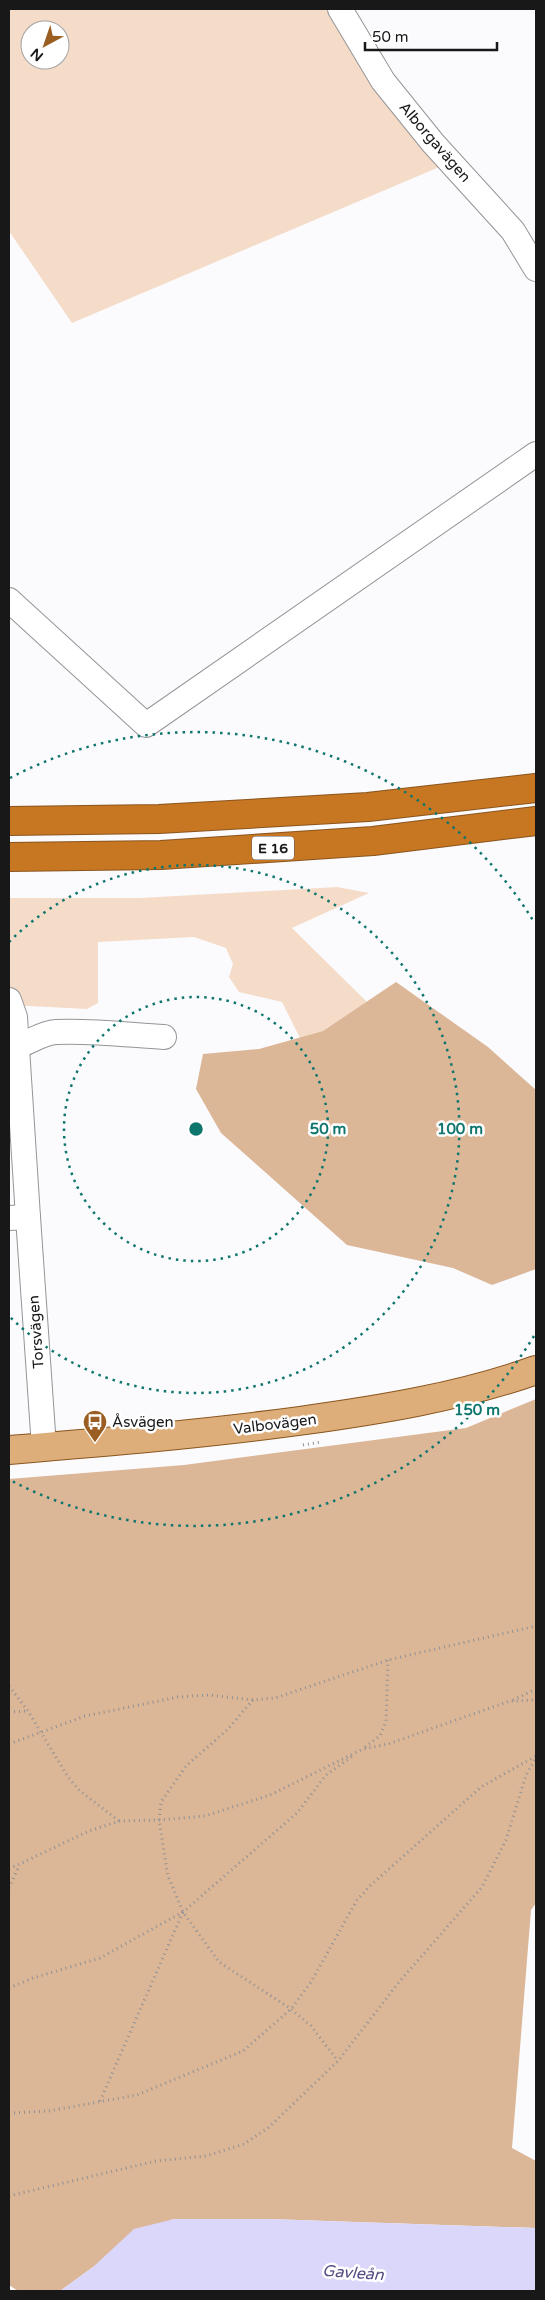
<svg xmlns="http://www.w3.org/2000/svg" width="545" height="2300" viewBox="0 0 545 2300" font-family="'Varela Round',sans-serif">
<rect width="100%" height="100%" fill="#fbfbfe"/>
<g fill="#f5dcc9" fill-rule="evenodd">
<path d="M9,9H336L444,165L72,323L9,231ZM30,30H60V60H30Z"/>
<path d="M337,887L369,893L292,928L367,1002L323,1031L300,1038L282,1002L239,992L229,977L233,964L226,948L194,937L98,942V1003L87,1009L9,1005V898H140Z"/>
</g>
<g fill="#dbb697">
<path d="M396,982L488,1047L536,1090V1269L492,1285L453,1268L347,1245L221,1133L196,1089L203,1054L259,1049L323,1031Z"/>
<path d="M536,1399V1903L531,1910L512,2148L536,2161V2228L268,2219H174L93,2267L60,2291H18L9,2285V1479L184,1465L466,1428Z"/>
</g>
<path fill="#dbd7fa" d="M174,2219H268L536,2228V2291H60L93,2267L134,2229Z"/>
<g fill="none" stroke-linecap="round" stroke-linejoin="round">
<defs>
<g id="minor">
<path d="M340,9L383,81L433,143L513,231L536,269"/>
<path d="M9,600L146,725L536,454"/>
<path d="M9,1000L15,1017L28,1217"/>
<path d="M9,1047C25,1047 39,1033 56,1032C89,1030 130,1035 164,1037"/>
<path d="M9,1218L28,1217L44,1447"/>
</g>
<path id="major" d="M9,1450C106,1442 203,1434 299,1421C379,1410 460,1397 536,1370"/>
<g id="highway">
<path d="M9,821L159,819L368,807L536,788"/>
<path d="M9,857L161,855L373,841L536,821"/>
</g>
</defs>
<use href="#minor" stroke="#959598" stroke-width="26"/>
<use href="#major" stroke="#8a551e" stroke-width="30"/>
<use href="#highway" stroke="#8a551e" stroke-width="30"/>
<g stroke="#919193" stroke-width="3" stroke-dasharray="1 4" stroke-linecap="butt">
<path d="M303,1445L321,1442"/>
<path d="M9,1686L28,1711L68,1777L80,1791L119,1821"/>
<path d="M253,1700L227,1730L186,1766L161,1802L159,1820L168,1876L183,1912L219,1962L291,2009L311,2026L338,2061"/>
<path d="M513,1700L536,1689"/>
<path d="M9,1712L27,1711"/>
<path d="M9,1744L85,1716L178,1697L209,1695L253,1700L275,1698L388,1660L536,1626"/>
<path d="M365,1747L380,1736L386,1721L388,1660"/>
<path d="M9,1869L89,1831L120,1821L159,1820L205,1816L270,1795L363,1749L388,1744L510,1701L536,1700"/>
<path d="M9,1888L19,1866"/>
<path d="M9,1988L33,1978L100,1958L183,1912L297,1813L326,1775L354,1755"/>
<path d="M100,2101L183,1912"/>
<path d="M9,2113L49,2111L137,2095L243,2051L291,2009L311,1982L357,1900L371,1885L481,1787L536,1756"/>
<path d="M9,2196L156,2161L206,2156L244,2144L268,2128L338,2061L399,1982L482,1887L506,1840L526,1775L536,1758"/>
</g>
<use href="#minor" stroke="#fff" stroke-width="24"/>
<use href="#major" stroke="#ddad7a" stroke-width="28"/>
<use href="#highway" stroke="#c77621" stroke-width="28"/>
</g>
<g fill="none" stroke="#0f766e" stroke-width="2.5" stroke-dasharray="2.5 5">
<circle cx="196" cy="1129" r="132"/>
<path d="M9 942A264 264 0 1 1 9 1316"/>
<path d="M534 1336A397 397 0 0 1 10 1480M10 778A397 397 0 0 1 534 922"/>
</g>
<defs>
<symbol id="bus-pin" viewBox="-11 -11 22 30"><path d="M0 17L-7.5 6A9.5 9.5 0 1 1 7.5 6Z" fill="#9b5e22" stroke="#fff"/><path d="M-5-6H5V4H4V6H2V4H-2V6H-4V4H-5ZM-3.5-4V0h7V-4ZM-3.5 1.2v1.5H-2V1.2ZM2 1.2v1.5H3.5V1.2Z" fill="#fff"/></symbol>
</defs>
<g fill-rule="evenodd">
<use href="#bus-pin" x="81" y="1408" width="28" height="38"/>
</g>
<g text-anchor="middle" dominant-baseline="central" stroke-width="5" stroke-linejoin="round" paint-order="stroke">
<rect fill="#fff" stroke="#5d5d5e" stroke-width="1" x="252" y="836.5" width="42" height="23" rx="4"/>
<g font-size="14" font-weight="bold" fill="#181819">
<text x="273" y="848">E 16</text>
</g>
<g font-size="15" fill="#181819" stroke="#fff">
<text transform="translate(435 142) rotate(49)">Alborgavägen</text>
<text transform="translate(36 1332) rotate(-94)">Torsvägen</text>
<text transform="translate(275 1424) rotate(-7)">Valbovägen</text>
</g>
<g font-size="15" fill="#181819" stroke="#fff" text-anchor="start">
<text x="112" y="1422">Åsvägen</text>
</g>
<g font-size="16" font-style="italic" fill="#544b83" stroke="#fff">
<text transform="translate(353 2273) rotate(4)">Gavleån</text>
</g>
</g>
<circle cx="196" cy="1129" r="8" fill="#0f766e" stroke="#fff" stroke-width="2.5"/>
<g font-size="15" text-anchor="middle" font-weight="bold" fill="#0f766e" stroke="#fff" stroke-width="5" stroke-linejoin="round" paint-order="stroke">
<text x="328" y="1134">50 m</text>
<text x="460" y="1134">100 m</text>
<text x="477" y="1415">150 m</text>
</g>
<rect width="545" height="2300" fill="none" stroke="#181819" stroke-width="20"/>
<g transform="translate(45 45) rotate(220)"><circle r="24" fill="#ffffff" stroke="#a3a3a3"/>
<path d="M0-4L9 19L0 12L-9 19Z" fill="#9b5e22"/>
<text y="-8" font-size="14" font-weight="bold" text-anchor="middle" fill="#181819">N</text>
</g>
<path d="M365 42v8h132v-8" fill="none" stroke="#181819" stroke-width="2.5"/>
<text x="372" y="42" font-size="15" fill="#181819" stroke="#ffffff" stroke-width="4" paint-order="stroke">50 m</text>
</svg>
